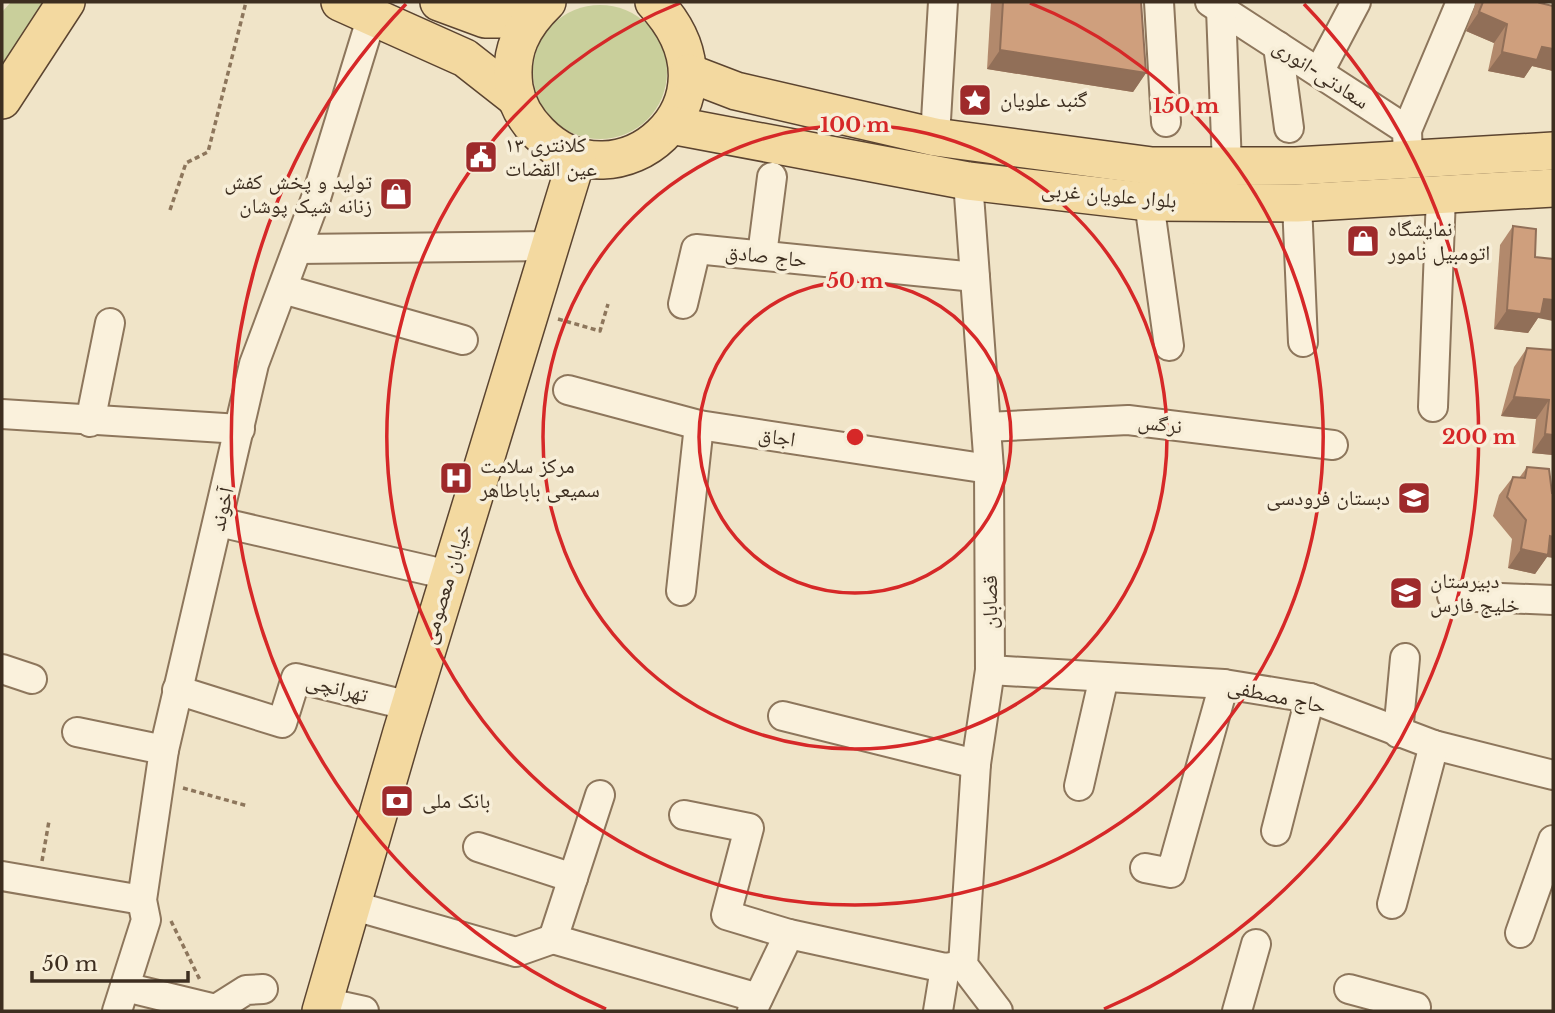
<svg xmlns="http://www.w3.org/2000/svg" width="1555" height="1013" viewBox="0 0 1555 1013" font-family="'Libre Baskerville','Noto Naskh Arabic',serif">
<rect width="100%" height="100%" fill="#f0e4c8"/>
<g fill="#c9cf9b">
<path d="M11,2H47L2,68V12Z"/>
<circle cx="600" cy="72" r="67"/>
</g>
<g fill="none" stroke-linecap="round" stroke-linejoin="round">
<defs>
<g id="minor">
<path d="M1159,2L1166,122"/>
<path d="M1210,2L1407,130L1408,160"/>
<path d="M1224,2L1221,9L1227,166"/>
<path d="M1278,46L1289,128"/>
<path d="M1319,72L1356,2"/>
<path d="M1407,130L1461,2"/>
<path d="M935,137L943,2"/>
<path d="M968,181L989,469L990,670L976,764L963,965L998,1011"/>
<path d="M1149,202L1169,346"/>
<path d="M1297,203L1303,342"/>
<path d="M298,249L548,246"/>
<path d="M762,255L772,177"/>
<path d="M283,289L463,340"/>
<path d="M683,304L696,249L975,277"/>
<path d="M568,390L699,425L989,469"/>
<path d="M1433,407L1441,196"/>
<path d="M2,414L240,429"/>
<path d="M90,422L110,323"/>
<path d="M986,427L1128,420L1333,445"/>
<path d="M219,522L449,575"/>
<path d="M681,591L699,425"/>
<path d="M1452,596L1553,600"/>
<path d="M2,669L32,679"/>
<path d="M990,670L1224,684L1310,698L1434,745L1553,775"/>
<path d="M177,690L282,723L296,678L410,706"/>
<path d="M783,716L976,764"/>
<path d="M77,732L164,750"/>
<path d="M1398,733L1405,658"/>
<path d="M1079,786L1104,677"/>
<path d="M684,815L749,828L726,915L789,934L945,968L963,965"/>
<path d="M1276,831L1310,698"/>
<path d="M478,847L573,878"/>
<path d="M1145,868L1171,873L1224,684"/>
<path d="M2,876L142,900"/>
<path d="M1392,904L1434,745"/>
<path d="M351,905L516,952L553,939"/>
<path d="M1520,933L1553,840"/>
<path d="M553,939L758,998"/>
<path d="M553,939L600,795"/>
<path d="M125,987L216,1009L246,990L263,989"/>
<path d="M1349,989L1416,1007L1415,1011"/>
<path d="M323,1002L364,1011"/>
<path d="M117,1011L146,920L142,900L164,750L254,364L316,198L372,16"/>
<path d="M752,1011L789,934"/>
<path d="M938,1011L945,968"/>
<path d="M1237,1011L1256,944"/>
</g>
<g id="major">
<path d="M340,2L465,58L516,98"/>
<path d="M439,2L485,19H530"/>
<path d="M547,2C522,26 509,51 514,87C517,105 526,120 539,133C616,212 750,103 654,2"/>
<path d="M689,73L736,91L935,137L1152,166H1296L1553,151"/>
<path d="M2,100L66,2"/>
<path d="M671,125L968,181L1149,202L1297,203L1553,188"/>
<path d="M321,1011L402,732L577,158"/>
</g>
</defs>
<use href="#minor" stroke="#8d765c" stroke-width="32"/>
<use href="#major" stroke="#5b4430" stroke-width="40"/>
<g stroke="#8d765c" stroke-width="3.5" stroke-dasharray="5 3.5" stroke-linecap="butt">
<path d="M170,210L186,163L208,152L246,2"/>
<path d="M558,319L600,331L608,304"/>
<path d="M183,788L248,806"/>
<path d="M42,861L49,821"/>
<path d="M171,921L200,980"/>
</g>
<use href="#minor" stroke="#faf1dc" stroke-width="28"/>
<use href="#major" stroke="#f3d9a0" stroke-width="37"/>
</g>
<g fill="#b2896c">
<path d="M991,2H1141L1146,73L1133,92L987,69Z"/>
<path d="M1476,2H1541L1540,3L1553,6V71L1532,66L1524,78L1488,71L1494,43L1466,31Z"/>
<path d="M1513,226L1535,257L1538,318L1528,333L1494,329L1500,245Z"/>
<path d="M1527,348L1553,350V455L1532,453L1536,419L1501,416L1514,367Z"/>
<path d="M1527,467L1547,557L1535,574L1508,568L1512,539L1493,516L1499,495L1513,477L1519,478Z"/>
</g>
<g fill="#916f58">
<path d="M1479,12L1507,24L1494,43L1466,31Z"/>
<path d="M1542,47L1553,49V71L1532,66L1524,78L1488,71L1502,52Z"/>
<path d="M1000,50L1146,73L1133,92L987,69Z"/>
<path d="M1544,299L1553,300V321L1538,318L1528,333L1494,329L1507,310Z"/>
<path d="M1514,397L1549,400L1536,419L1501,416Z"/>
<path d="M1545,434L1553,435V455L1532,453Z"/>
<path d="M1550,536L1553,537V558L1547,557L1535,574L1508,568L1521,549Z"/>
</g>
<g fill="#cf9f7d" stroke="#916f58" stroke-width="2">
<path d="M1003,2H1141L1146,73L1000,50Z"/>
<path d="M1483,2H1541L1540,3L1553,6V49L1542,47L1537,60L1502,52L1507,24L1479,12Z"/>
<path d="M1513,226L1536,229L1535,257L1553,259V300L1544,299L1541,314L1507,310Z"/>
<path d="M1527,348L1553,350V435L1545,434L1549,400L1514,397Z"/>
<path d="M1527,467L1549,469L1552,493H1553V537L1550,536L1548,555L1521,549L1526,520L1507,497L1513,477L1525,478Z"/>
</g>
<g fill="none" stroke="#d62828" stroke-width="3.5">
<circle cx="855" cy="437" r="156"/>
<circle cx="855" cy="437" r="312"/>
<path d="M1030 3A468 468 0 1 1 680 3"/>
<path d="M606 1009A624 624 0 0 1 406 4M1304 4A624 624 0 0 1 1104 1009"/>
</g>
<defs>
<symbol id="sight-square" viewBox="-11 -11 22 22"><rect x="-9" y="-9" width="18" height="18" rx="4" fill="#9e2a2b" stroke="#f7eed8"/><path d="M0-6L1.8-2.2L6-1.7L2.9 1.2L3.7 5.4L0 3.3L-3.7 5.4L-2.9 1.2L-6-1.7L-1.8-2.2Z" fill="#fff"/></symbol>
<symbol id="civic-square" viewBox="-11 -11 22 22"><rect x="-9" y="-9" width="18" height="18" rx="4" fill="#9e2a2b" stroke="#f7eed8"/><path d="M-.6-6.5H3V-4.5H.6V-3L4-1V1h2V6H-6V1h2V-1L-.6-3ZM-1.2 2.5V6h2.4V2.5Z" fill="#fff"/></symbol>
<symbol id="shop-square" viewBox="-11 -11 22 22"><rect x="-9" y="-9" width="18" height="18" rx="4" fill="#9e2a2b" stroke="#f7eed8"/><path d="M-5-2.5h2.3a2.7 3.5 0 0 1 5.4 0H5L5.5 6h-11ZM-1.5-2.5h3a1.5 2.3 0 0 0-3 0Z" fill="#fff"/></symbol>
<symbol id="hospital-square" viewBox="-11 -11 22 22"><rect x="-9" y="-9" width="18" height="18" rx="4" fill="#9e2a2b" stroke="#f7eed8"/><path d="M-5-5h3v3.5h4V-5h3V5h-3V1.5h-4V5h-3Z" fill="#fff"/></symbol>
<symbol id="school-square" viewBox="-11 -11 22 22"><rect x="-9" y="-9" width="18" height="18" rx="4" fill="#9e2a2b" stroke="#f7eed8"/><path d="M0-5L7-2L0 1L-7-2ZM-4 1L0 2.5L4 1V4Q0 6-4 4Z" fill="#fff"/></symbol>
<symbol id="bank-square" viewBox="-11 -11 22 22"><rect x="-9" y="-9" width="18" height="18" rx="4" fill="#9e2a2b" stroke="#f7eed8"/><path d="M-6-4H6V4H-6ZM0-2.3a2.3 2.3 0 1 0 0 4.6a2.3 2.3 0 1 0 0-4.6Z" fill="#fff"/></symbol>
</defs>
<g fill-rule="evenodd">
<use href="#sight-square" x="956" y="81" width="38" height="38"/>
<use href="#civic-square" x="462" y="138" width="38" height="38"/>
<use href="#shop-square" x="377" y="175" width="38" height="38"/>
<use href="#shop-square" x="1344" y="222" width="38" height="38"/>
<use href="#hospital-square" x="437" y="459" width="38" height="38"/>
<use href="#school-square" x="1395" y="479" width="38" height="38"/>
<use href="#school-square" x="1387" y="574" width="38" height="38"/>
<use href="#bank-square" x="378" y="782" width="38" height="38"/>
</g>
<g text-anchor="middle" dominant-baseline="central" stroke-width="7" stroke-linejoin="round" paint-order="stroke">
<g font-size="21" fill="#3d2e20" stroke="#f7eed8">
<text transform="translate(1321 74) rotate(33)">سعادتی-انوری</text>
<text transform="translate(1109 195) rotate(5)">بلوار علویان غربی</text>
<text transform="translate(766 256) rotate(6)">حاج صادق</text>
<text transform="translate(1160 424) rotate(7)">نرگس</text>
<text transform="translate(777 437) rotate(9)">اجاق</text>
<text transform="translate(222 509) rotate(-77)">آخوند</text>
<text transform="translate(446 584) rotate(-73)">خیابان معصومی</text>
<text transform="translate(990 602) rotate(-90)">قصابان</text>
<text transform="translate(337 688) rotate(14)">تهرانچی</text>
<text transform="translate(1277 696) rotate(12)">حاج مصطفی</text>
</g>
<g font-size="21" fill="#3d2e20" stroke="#f7eed8" text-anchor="start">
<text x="1000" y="100">گنبد علویان</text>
<text x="505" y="145">کلانتری ۱۳<tspan x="505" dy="24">عین القضات</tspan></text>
<text x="372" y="182" text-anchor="end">تولید و پخش کفش<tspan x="372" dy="24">زنانه شیک پوشان</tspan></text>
<text x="1388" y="229">نمایشگاه<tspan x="1388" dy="24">اتومبیل نامور</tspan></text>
<text x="480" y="466">مرکز سلامت<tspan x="480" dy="24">سمیعی باباطاهر</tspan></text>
<text x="1390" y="498" text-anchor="end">دبستان فرودسی</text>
<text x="1430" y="581">دبیرستان<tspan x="1430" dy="24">خلیج فارس</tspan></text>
<text x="422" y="801">بانک ملی</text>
</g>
</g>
<circle cx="855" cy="437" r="10" fill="#d62828" stroke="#f7eed8" stroke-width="3.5"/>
<g font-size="21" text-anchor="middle" font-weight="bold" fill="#d62828" stroke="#f7eed8" stroke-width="7" stroke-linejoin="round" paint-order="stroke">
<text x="1186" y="113">150 m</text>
<text x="855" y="132">100 m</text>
<text x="855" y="288">50 m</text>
<text x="1479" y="444">200 m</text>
</g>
<rect width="1555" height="1013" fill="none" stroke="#3d2e20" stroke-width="7"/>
<path d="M32 971v10h156v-10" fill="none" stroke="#3d2e20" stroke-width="3.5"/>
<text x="42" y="971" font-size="21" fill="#3d2e20" stroke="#f7eed8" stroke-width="5" paint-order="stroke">50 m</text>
</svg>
